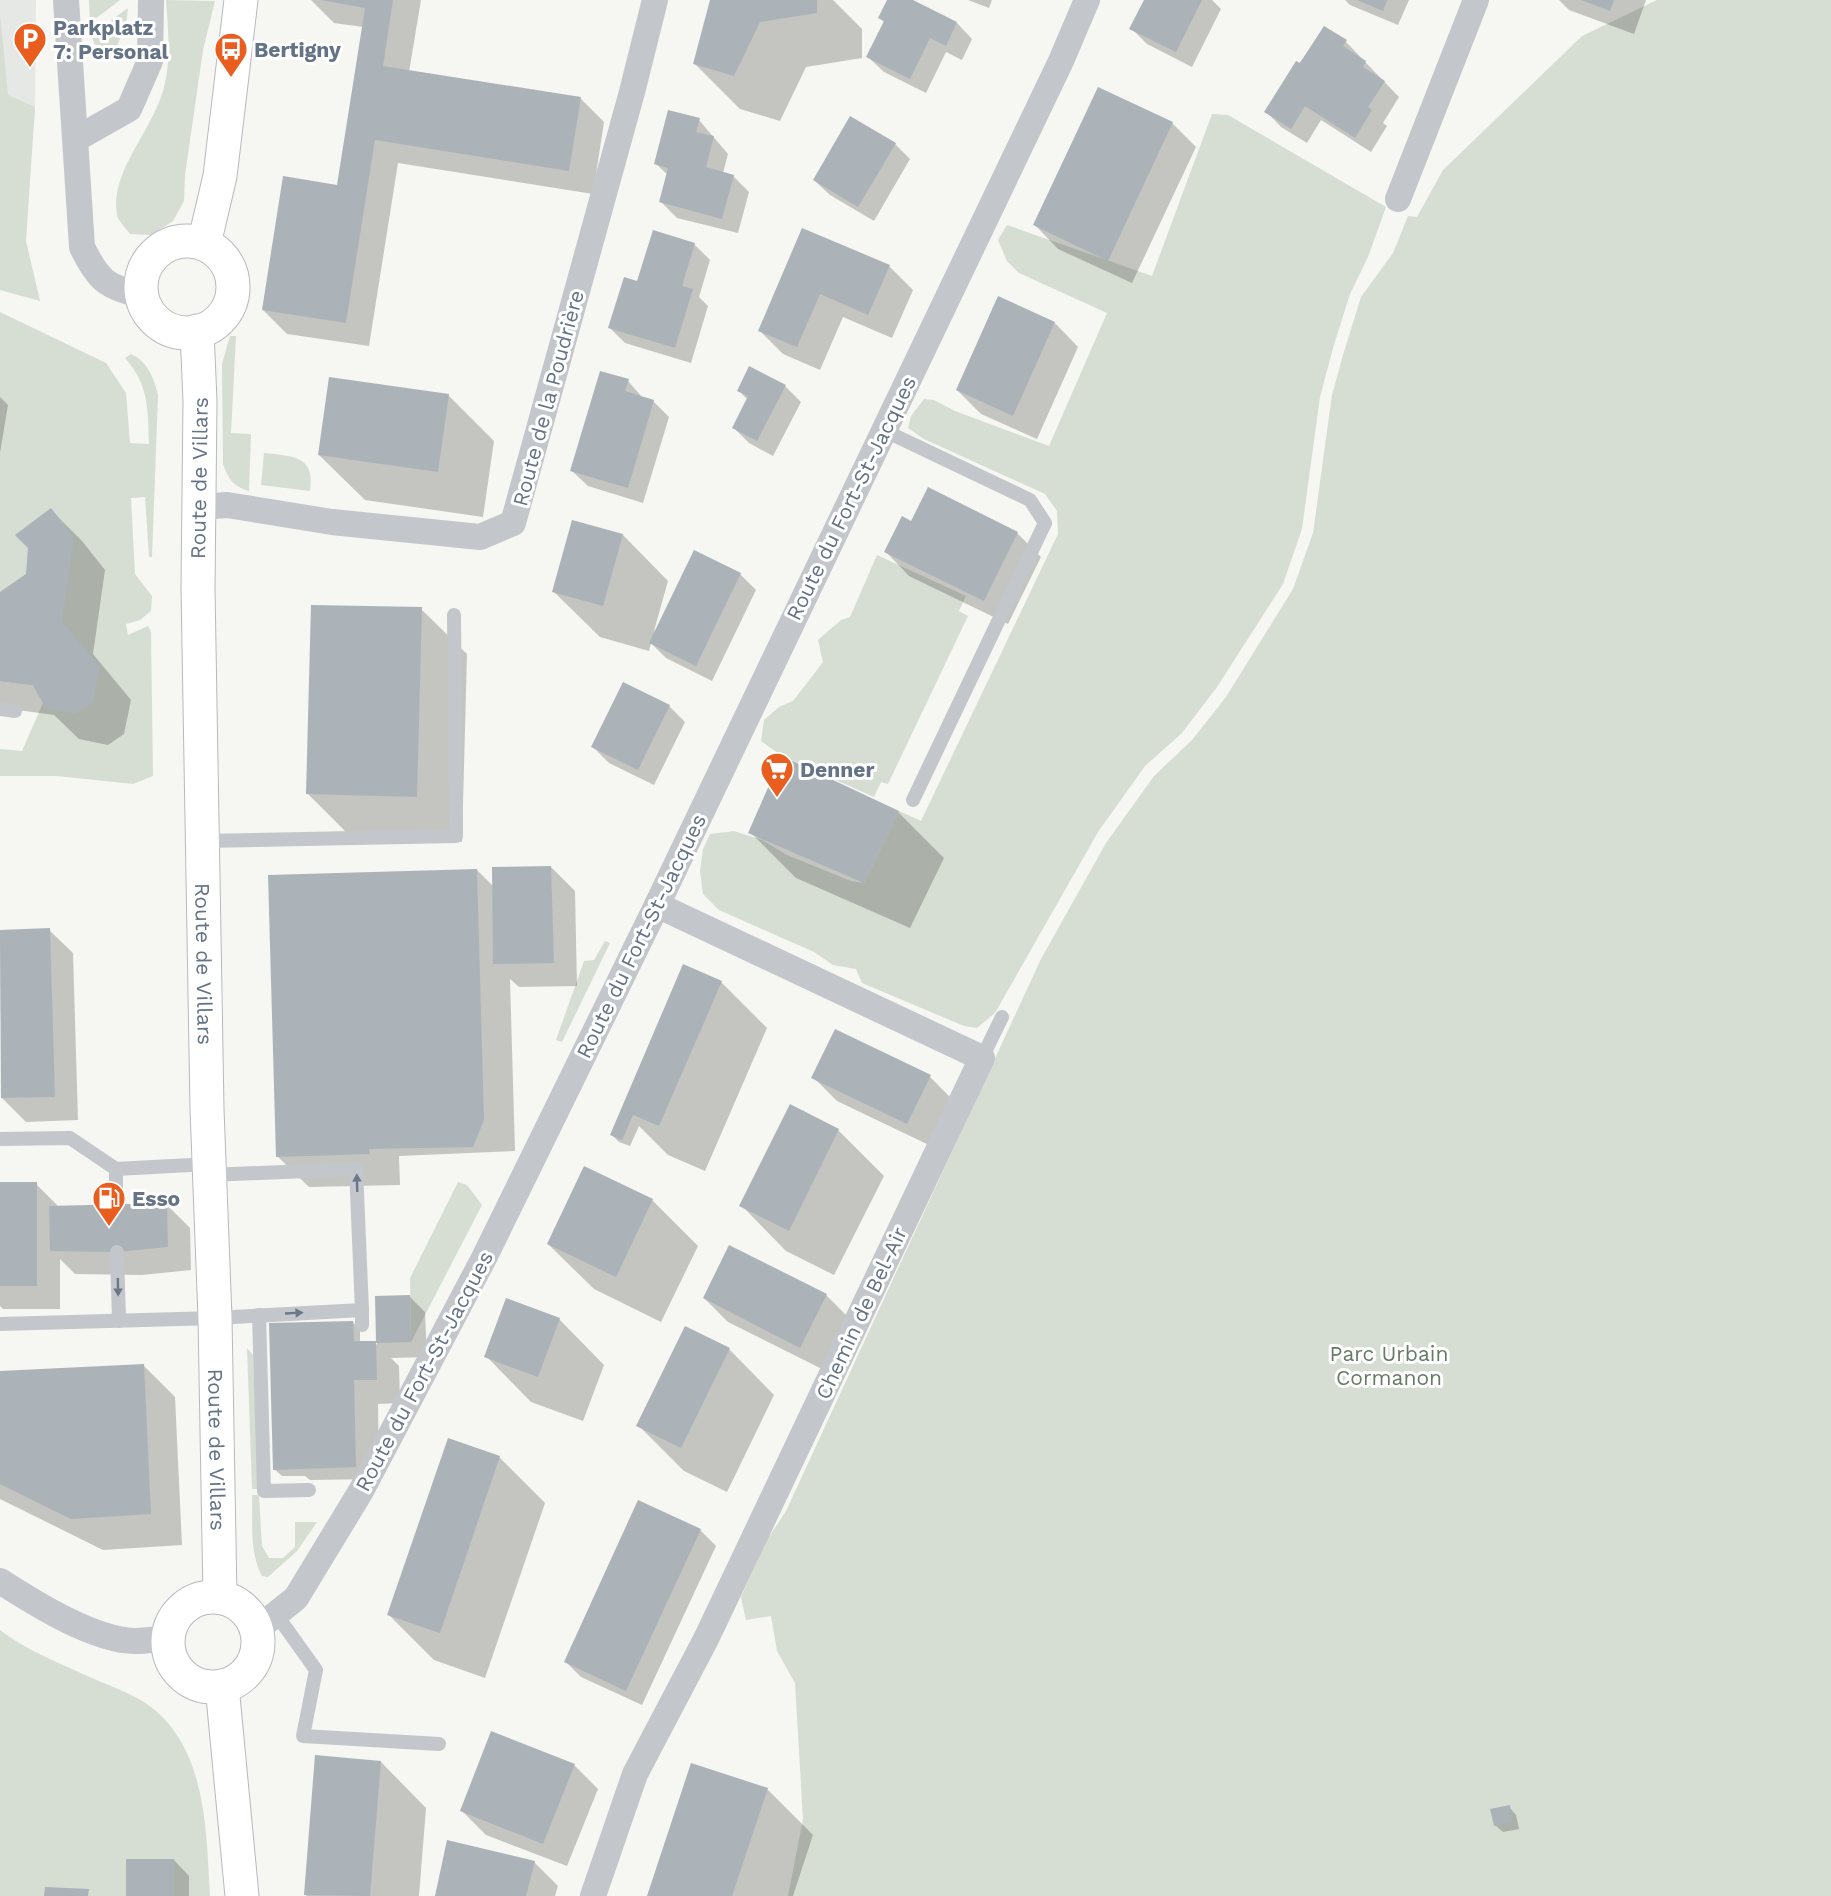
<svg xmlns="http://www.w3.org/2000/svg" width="1831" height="1896" viewBox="0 0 1831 1896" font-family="'Work Sans',sans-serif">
<rect width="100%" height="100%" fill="#f6f6f2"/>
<path fill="#e6e8e6" d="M0,0H36L35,116L0,262Z"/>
<g fill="#d6ddd3">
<path d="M89,0H120L90,23Z"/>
<path d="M166,0L215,1L203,50L185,175L184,201L173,221L151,235L130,234C126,228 118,221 117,215C109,170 156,128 165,83C171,57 168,26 166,0Z"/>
<path d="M1657,0H1831V1896H788L803,1819L795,1683L777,1651L771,1616L746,1620L741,1597L767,1540L786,1511L1041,959L1106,843L1154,776L1192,740L1226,697L1293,589L1313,533L1332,395L1343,355L1361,297L1393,253L1408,216L1417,217L1443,170L1582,36Z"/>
<path d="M128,8L126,24L117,46L107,50L95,45L91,35Z"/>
<path d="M0,14L8,95L35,107L26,241L40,301L0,290Z"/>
<path d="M1212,114L1228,115L1386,207L1368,257L1350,294L1333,348L1320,397L1302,529L1283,584L1217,687L1182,733L1145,766L1098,832L995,1013L977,1028L964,1026L862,983L856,969L833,965L814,952L719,910L703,894L700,871L703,849L710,834L734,831L762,840L787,855L851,881L864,883L899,811L921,821L1058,534L1057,511L1045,494L924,439L908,428L911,416L924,399L934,400L955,411L1049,446L1107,313L1019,273L1007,261L998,240L1007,225L1152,276Z"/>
<path d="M0,312L106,363L126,393L130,443L149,444C148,409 149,385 125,358L131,354C147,361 154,378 158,395L152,557H149L145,497L131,498L135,574L152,596L151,611L140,620L126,624L128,635L148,626L151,632L153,776L133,784L57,776H0V749L22,751L43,703L33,685L0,681Z"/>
<path d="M230,336H236L231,433L251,434L249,491C234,487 228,479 223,464L222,364Z"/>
<path d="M264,453C291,456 316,455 310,491L261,485Z"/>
<path d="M877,555L966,596L959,611L968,616L888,784L881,782L874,797L782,756L761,741L764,720L779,707L793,701L823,662L818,640L841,620L850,617Z"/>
<path d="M605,941L610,943L562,1042L556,1040L584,961L594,960Z"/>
<path d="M458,1182L467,1185L482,1205L411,1342L410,1278Z"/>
<path d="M247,1348L253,1355L258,1489H252Z"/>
<path d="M252,1495H259L262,1546L269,1558H283L295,1547V1522H317L297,1551L268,1577L262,1576C249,1553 253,1520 252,1495Z"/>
<path d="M0,1630C24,1649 57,1662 85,1675C105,1684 129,1692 147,1704C207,1747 206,1829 210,1896H0Z"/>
</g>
<g fill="#0003">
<path d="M311,0H421L409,72L581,99L604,122L593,194L398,163L369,346L287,334L263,310L338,186L363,27L334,23Z"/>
<path d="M711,0H833L862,29V58L806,67L780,121L740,109L695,64Z"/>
<path d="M888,0H910L957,23L972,39L962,60L946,52L926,93L884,72L868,57L885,23L880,18Z"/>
<path d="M968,0H992L989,8Z"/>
<path d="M1145,0H1212L1221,9L1192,67L1147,44L1131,28Z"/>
<path d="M1345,0H1409L1398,25L1350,5Z"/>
<path d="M1559,0H1646L1634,34L1569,10Z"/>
<path d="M1324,28L1346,42L1399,97L1383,123L1387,126L1371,152L1321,120L1307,143L1281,127L1266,111Z"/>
<path d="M699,120L728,154L723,173L733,176L749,192L738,233L677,218L661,202L668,175L656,164Z"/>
<path d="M1172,123L1196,147L1132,283L1058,249L1035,225Z"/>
<path d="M895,144L910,159L874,221L830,195L814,180Z"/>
<path d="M803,230L889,266L913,290L892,338L843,317L820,370L783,354L759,330Z"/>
<path d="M694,244L710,260L699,297L708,306L691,363L625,343L610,328L638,283Z"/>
<path d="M1055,323L1078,347L1037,439L981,414L957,390Z"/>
<path d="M628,381L643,398L653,401L669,417L643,503L588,486L572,471Z"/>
<path d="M785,386L801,402L773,456L749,443L734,428L748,400L739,391Z"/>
<path d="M448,395L494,441L483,517L365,500L319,455Z"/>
<path d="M0,397L8,405L0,453Z"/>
<path d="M51,510L82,541L105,570L93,654L131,700L124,734L108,745L79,739L54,715L3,708L0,705V594L27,575Z"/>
<path d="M1017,533L1041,557L1008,624L909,576L886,552Z"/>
<path d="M623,535L668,581L654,631L740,574L756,590L712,681L666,658L651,643L649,651L600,637L554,592Z"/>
<path d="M421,609L467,654L462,842L353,839L307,793Z"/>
<path d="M669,706L685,722L654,785L609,763L593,747Z"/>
<path d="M898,812L944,858L910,928L796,878L750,832Z"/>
<path d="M551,867L575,891L577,986L519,987L510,979L515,1151L399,1156L400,1185L309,1187L277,1156L477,870L494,887Z"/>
<path d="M49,930L73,953L78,1120L26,1122L2,1098L0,931Z"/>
<path d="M721,982L767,1028L705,1171L668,1155L639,1126L630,1146L619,1142L611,1134Z"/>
<path d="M813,1077H930L953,1100L931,1146L837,1101Z"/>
<path d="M790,1106L838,1130L884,1176L834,1275L786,1251L741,1205Z"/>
<path d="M0,1183L36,1184L60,1208L166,1204L190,1228L191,1270L142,1275L75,1274L60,1259V1309H3L0,1306Z"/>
<path d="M652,1200L698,1246L661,1322L594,1289L548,1244Z"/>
<path d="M826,1295L850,1319L824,1370L728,1322L704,1298Z"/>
<path d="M410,1297L425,1312L427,1357L391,1358L399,1366L400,1403L378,1404L379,1479L310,1480L305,1476H282L274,1469L353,1322L360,1330V1342H375L377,1345L376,1298Z"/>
<path d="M559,1319L604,1365L583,1421L531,1402L486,1356Z"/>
<path d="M729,1349L774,1395L727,1492L684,1471L638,1425Z"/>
<path d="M143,1365L175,1397L182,1545L103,1550L0,1499V1373Z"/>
<path d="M499,1457L545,1503L485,1678L434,1660L389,1615Z"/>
<path d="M700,1530L716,1546L642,1705L581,1677L565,1661Z"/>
<path d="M381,1762L426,1808L419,1896H306Z"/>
<path d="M574,1765L598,1789L567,1866L486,1835L462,1811Z"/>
<path d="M767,1789L813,1835L793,1896H649Z"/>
<path d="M1509,1807L1516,1815L1519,1829L1503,1832L1495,1825Z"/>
<path d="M174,1860L189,1876V1896H128Z"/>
<path d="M534,1862L558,1886L555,1896H436Z"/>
</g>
<g fill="#abb3b9">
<path d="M320,0H393L383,66L581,97L569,171L375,140L346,323L262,310L283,176L337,185L365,8Z"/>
<path d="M710,0H817V13L760,22L734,76L693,64Z"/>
<path d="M887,0H913L957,22L946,46L930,38L910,79L866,57L884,21L878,18Z"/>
<path d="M1144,0H1202L1176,52L1129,29Z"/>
<path d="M1357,0H1387L1383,11Z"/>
<path d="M1581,0H1614L1610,11Z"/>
<path d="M1324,26L1347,40L1343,46L1366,61L1363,67L1385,81L1368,107L1372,110L1355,138L1305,106L1291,129L1264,112L1296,61L1300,63Z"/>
<path d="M1098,87L1173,122L1108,261L1033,225Z"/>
<path d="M668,110L700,118L696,132L714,136L706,167L734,175L722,219L659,202L668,168L654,164Z"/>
<path d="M850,116L896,143L858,207L813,180Z"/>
<path d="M802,228L890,265L868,315L820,294L797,347L758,331Z"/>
<path d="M653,230L695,243L682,286L693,289L675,348L608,328L624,277L637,281Z"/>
<path d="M998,296L1055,322L1013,416L956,390Z"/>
<path d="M749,366L786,385L757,441L732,428L748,396L737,391Z"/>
<path d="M600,371L629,379L625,391L654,400L628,488L570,471Z"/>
<path d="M329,377L449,394L438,472L318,455Z"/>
<path d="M928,487L1018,532L984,601L884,552L902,516L911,521Z"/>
<path d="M51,508L74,537L62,622L100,667L93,702L76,714L46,708L33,685L0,681V592L26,574L28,548L15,535Z"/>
<path d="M572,520L623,534L603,606L552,592Z"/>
<path d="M694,550L741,573L696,666L649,643Z"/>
<path d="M311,605L422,607L417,797L306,794Z"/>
<path d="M623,682L670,705L638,770L591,747Z"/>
<path d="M782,756L899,811L864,883L748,833Z"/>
<path d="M551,866L554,963L493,964L492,867Z"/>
<path d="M477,869L484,1120L473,1147L369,1149L370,1154L276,1157L268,875Z"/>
<path d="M50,928L55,1097L1,1098L0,930Z"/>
<path d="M683,964L722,981L659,1126L633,1115L622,1140L610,1135Z"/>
<path d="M835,1029L931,1075L907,1124L811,1078Z"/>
<path d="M790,1104L839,1129L789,1231L739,1206Z"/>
<path d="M584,1166L653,1199L616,1277L547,1244Z"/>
<rect x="0" y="1182" width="37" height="104"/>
<path d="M167,1203L168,1247L117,1252L50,1251L49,1206Z"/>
<path d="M729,1245L827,1294L800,1348L703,1298Z"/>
<path d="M410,1295L411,1342L376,1343L377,1380H354L356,1467L273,1470L269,1323L353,1321L354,1341H376L375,1296Z"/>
<path d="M506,1298L560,1318L538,1377L484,1357Z"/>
<path d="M685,1326L730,1348L681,1448L636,1426Z"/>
<path d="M144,1364L151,1514L71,1519L0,1484V1371Z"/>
<path d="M448,1438L500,1456L440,1633L387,1615Z"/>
<path d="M638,1500L701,1529L626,1691L564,1662Z"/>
<path d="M491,1731L575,1764L543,1844L460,1811Z"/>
<path d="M315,1755L381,1761L370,1896L304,1895Z"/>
<path d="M691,1763L768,1788L732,1896H647Z"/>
<path d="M1510,1805L1512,1822L1494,1826L1490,1809Z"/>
<path d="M447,1840L535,1861L526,1896H435Z"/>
<rect x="126" y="1859" width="48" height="37"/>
<path d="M45,1887L89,1889L88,1896H44Z"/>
</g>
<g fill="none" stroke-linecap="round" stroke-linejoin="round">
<defs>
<g id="secondary">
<circle cx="187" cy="287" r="46"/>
<path d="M204,244L220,176L241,0"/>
<path id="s1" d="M197,331L200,401L198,588L207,1109L215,1318L220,1597"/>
<circle cx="213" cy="1642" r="45"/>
<path d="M222,1686L242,1896"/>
</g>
</defs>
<use href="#secondary" stroke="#b5babf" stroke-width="35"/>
<g stroke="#c3c6ca" stroke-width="14">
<path d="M883,430L1030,500L1045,523L913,800"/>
<path d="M0,709L15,711"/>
<path d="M203,841L456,836L454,615"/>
<path d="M982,1058L1002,1017"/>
<path d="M0,1139L70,1138L116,1169L209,1164"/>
<path d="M116,1169V1206"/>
<path d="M117,1252L119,1321"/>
<path d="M362,1310V1325"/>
<path d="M259,1315L264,1491L309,1490"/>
<path d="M0,1324L215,1318L362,1310L356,1169L209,1175"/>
<path d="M276,1614L316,1670L303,1736L439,1744"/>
</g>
<g stroke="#c3c6ca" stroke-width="26">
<path d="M66,0L82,247C98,280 107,288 142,295"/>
<path d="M76,139L129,109L150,61L151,0"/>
<path d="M1398,199L1476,0"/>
<path d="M200,507L227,505L332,522L480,537L513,523L632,92L655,0"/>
<path d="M0,1581C36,1604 93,1640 135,1641C146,1641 157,1639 168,1638"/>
<path d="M256,1630L296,1598L361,1491L484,1258L657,905L1061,61L1087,0"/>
<path d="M593,1896L635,1774L706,1639L982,1058L657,905"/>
</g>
<use href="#secondary" stroke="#fff" stroke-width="33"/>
</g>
<defs><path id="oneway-solid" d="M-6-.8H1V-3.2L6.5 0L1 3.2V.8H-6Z" transform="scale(1.5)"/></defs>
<g fill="#697788">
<use href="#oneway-solid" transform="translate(357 1183) rotate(-92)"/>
<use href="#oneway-solid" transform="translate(118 1287) rotate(89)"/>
<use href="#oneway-solid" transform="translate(294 1313) rotate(-3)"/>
</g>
<defs>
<symbol id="parking-pin" viewBox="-11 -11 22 30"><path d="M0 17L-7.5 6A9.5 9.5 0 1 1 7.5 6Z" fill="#e95e1f" stroke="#fff"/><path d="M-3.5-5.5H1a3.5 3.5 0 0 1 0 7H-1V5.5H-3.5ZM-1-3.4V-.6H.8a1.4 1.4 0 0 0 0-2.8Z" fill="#fff"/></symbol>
<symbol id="bus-pin" viewBox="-11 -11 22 30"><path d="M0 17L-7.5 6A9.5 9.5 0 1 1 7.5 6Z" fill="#e95e1f" stroke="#fff"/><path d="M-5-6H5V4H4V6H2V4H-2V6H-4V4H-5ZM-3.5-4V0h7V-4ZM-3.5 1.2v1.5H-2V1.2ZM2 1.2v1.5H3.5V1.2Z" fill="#fff"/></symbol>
<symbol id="supermarket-pin" viewBox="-11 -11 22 30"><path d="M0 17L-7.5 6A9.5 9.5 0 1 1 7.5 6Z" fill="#e95e1f" stroke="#fff"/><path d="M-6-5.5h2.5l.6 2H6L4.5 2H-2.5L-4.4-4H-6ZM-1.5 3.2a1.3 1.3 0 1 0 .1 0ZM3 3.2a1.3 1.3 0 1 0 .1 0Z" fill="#fff"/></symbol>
<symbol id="fuel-pin" viewBox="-11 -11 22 30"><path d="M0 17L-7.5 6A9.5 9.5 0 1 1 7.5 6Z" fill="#e95e1f" stroke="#fff"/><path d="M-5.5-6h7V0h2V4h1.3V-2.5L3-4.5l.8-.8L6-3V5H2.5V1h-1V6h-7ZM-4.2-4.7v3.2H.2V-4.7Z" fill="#fff"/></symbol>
</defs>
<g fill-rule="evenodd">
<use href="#parking-pin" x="11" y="20" width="38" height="52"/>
<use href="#bus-pin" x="212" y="30" width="38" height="52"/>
<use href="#supermarket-pin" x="758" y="750" width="38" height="52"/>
<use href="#fuel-pin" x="90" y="1179" width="38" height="52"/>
</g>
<g text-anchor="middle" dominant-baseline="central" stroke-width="6" stroke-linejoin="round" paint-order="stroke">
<g font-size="21" font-weight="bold" fill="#647385" stroke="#fff" text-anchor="start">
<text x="53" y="27">Parkplatz<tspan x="53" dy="24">7: Personal</tspan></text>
<text x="254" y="49">Bertigny</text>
<text x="800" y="769">Denner</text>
<text x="132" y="1198">Esso</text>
</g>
<g font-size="21" fill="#647385" stroke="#fff">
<text transform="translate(548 398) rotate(-75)">Route de la Poudrière</text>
<text transform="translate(199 478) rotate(-89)">Route de Villars</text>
<text transform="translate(851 498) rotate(-64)">Route du Fort-St-Jacques</text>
<text transform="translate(641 936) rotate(-64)">Route du Fort-St-Jacques</text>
<text stroke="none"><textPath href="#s1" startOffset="633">Route de Villars</textPath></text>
<text transform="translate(861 1313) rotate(-65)">Chemin de Bel-Air</text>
<text transform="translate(424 1371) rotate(-62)">Route du Fort-St-Jacques</text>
<text stroke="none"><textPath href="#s1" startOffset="1119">Route de Villars</textPath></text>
</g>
<g font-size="21" fill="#667b63" stroke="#fff">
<text x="1389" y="1353">Parc Urbain<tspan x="1389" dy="24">Cormanon</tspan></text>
</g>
</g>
</svg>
